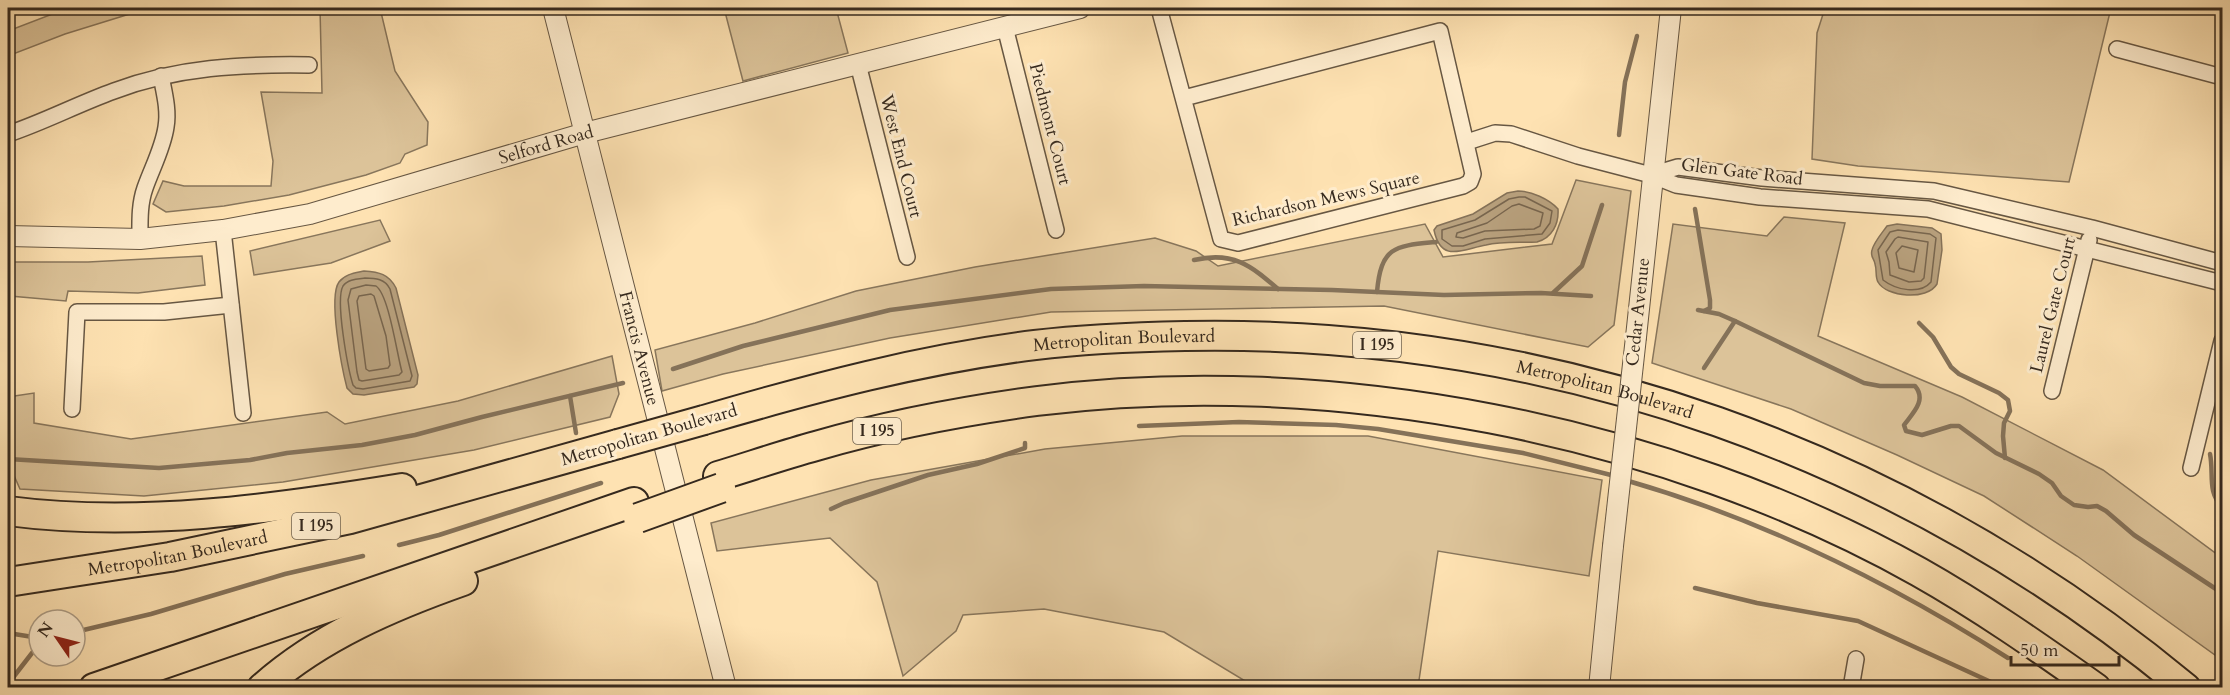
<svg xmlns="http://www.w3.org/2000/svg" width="2230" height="695" viewBox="0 0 2230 695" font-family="Cardo,serif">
<rect width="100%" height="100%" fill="#fee2b2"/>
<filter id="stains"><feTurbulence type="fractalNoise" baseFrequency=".00333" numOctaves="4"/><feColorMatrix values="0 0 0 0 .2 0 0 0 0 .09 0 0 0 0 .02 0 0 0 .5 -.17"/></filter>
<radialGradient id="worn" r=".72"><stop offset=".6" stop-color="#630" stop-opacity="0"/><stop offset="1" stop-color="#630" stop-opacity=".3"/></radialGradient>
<g fill="#dcc399" stroke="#88765c" stroke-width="1.5">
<path d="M68,8H149L65,34L8,56V31Z"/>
<path d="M320,8H380L395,71L428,122L427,145L405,154L400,163L366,175L289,195L224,206L166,212L153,204L163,181L184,186H271L273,161L261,92L322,93Z"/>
<path d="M724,8H836L848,53L743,81Z"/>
<path d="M1825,8H2111L2069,182L1858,166L1812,159L1817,33Z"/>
<path d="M1576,180L1631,191L1614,325L1588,347L1384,306L1051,312L890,338L723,374L662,391L655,350L755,323L856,291L975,267L1155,238L1196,251L1218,266L1425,224L1443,257L1552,244Z"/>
<path d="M1784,217L1845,223L1818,336L1962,397L2103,470L2222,558V660L2077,556L1984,496L1897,455L1791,409L1652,363L1673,224L1767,236Z"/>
<path d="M380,220L390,241L331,263L254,275L250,251Z"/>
<path d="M202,256L205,285L138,293L68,291L66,301L10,296L11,262H88Z"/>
<path d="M612,356L619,394L610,417L474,450L283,482L144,496L20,489L8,462V397L34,393V423L131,439L327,412L345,424L458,401Z"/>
<path d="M1182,436H1368L1602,480L1589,576L1438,551L1418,687H1255L1164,632L1044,609L963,615L956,631L903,676L877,582L830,538L717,551L711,523L871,480L1045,449Z"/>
</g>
<g fill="#baa380" stroke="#857259" stroke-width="1.5">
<path d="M1518,191C1531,191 1549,199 1558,209C1559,224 1552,238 1537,242C1520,243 1502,241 1486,245C1463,249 1441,264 1434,230L1437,226L1473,214L1507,193Z"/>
<path d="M1897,224L1932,228L1941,234L1942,250L1937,284C1927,301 1886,297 1878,282C1875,277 1877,270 1875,264C1874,258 1870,257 1872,250C1874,242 1882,233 1887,226Z"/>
<path d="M364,271C379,272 389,274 396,288L418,375L417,384L414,387L364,395L353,394L347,388C342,369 328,297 339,282C345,274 355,273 364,271Z"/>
</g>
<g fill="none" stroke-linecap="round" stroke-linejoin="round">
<g stroke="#78664f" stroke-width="1.5">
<path d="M1519,197H1525L1552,211L1550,223L1542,234L1485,239L1463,246H1452L1442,239V230L1475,220L1509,199Z"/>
<path d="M1519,204L1543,213L1540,226L1534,229L1485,231L1463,238L1456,237L1457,233L1487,223L1512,206Z"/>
<path d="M1898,230L1930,234L1936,238L1931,282C1920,295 1896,290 1883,280L1878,250L1890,232Z"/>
<path d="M1898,237L1928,242L1924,278L1921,281L1909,282L1890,275L1889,262L1886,252L1895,239Z"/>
<path d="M1902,246L1918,250L1914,272L1899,268L1896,253Z"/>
<path d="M365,278C376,278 385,279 390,289L412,376L410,381L363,389L356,388L353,385C348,369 335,300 343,286C348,279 358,279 365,278Z"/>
<path d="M366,285L376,286C389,295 397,355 402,372L399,375L362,381L359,380L357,372L348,300L351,289Z"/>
<path d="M371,294L374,296L386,336L390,365L388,368L369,371L366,369L357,301L359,296Z"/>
</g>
<g stroke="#857259" stroke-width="4.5">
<path d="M1619,135L1625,82L1637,36"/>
<path d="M1695,209L1710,300V308L1704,311"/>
<path d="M1194,260C1233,251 1250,265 1278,289"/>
<path d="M1377,292C1381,246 1395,246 1436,242"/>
<path d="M1553,293L1582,266L1602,205"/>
<path d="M1698,310L1719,314L1735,321L1864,383L1880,386H1915C1927,400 1913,413 1904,425L1906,431L1922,435L1951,426H1959L1996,453L2039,474L2052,483L2061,496L2074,505L2088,507L2097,506L2106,511L2134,535L2222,593"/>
<path d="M1919,323L1933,337L1951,367L1959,374L1999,393L2008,400L2010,411L2004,423L2003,436L2005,458"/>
<path d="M1704,368L1735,321"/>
<path d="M673,369L743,346L890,310L1051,289L1144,286L1332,290L1444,295L1541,293L1591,296"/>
<path d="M570,396L576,433"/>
<path d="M1139,426L1239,422L1336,425L1378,429L1523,453L1615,476"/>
<path d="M2210,454C2214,473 2207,493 2222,506"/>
<path d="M8,459L159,468L250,460L287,453L362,445L415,435L482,417L623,383"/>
<path d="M1625,480C1761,519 1889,582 2008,658"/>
<path d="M831,509L844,503L928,475L977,464L1025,448V443"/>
<path d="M399,545L439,535L601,483"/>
<path d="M1695,588L1757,603L1858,621L2004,688"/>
<path d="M75,632L151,614L285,574L363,556"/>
<path d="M8,633L39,638"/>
<path d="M8,684L39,644"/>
</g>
<defs>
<g id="minor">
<path d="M1159,8L1221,239L1238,243L1463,186L1470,182L1473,174L1440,31L1184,98"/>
<path d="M1005,27L1056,230"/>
<path d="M2117,49L2222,77"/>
<path d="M858,64L907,257"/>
<path d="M8,134C44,122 78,104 114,91C177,67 242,64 309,65"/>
<path d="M1467,142L1495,133L1511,134L1578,156L1651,175L1676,185L1760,197L1928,209L2222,283"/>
<path d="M1651,175L1678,167L1762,178L1934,191L2092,228L2222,263"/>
<path d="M223,230L243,413"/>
<path d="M140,239C140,223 139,205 145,188C152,168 163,148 166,127C169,110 164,92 161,76"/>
<path d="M2052,391L2089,240"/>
<path d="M72,409L77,312H164L231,305"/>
<path d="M2191,468L2222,341"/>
<path d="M1851,688L1856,659"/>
</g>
<g id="tertiary">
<path id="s1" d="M553,8L726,688"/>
<path id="s2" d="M8,236L140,239L223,230L310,214L585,133L1080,8"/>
<path d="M1636,337L1671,8"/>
<path d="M1599,688L1613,546"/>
</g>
<g id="motorway">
<path id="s3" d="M704,420C813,388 922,359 1035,345C1085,339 1135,337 1185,336C1553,329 1903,454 2186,688"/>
<path d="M718,476C751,466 783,455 816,446C888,425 963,411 1037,401C1329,364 1662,428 1919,572C1981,607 2038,647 2096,688"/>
<path d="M8,511C138,528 273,509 402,488"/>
<path id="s4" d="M8,582L170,557L350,519L618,444"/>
<path d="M94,688L634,502"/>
<path d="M262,688C319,637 392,606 463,581"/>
</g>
</defs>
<use href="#minor" stroke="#675743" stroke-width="18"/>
<use href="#tertiary" stroke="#675743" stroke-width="22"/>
<use href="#motorway" stroke="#35291e" stroke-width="32"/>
<use href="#minor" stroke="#feeccd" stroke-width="15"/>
<use href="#tertiary" stroke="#feeccd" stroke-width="20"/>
<use href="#motorway" stroke="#fee2b2" stroke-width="28"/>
<defs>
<path id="tertiary-bridge" d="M1613,546L1636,337"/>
<g id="motorway-bridge">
<path d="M618,444L704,420"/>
<path d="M638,518L721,488"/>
</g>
</defs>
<use href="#tertiary-bridge" stroke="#675743" stroke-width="22" stroke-linecap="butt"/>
<use href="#motorway-bridge" stroke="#35291e" stroke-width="32" stroke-linecap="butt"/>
<use href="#tertiary-bridge" stroke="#feeccd" stroke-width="20"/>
<use href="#motorway-bridge" stroke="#fee2b2" stroke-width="28"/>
</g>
<g text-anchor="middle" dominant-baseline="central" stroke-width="6" stroke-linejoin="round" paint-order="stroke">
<g fill="#feeccd" stroke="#716452" stroke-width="1.5">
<rect x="1353" y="332" width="48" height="26" rx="4.5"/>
<rect x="853" y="418" width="48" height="26" rx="4.5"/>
<rect x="292" y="513" width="48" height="26" rx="4.5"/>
</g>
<g font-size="16" font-weight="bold" fill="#35291e">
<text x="1377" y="345">I 195</text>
<text x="877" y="431">I 195</text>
<text x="316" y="526">I 195</text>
</g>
<g font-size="18" fill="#35291e" stroke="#feeccd">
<text transform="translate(1050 124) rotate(76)">Piedmont Court</text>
<text stroke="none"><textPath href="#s2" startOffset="550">Selford Road</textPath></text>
<text transform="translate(901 156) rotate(76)">West End Court</text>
<text transform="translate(1742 172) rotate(7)">Glen Gate Road</text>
<text transform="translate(1326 199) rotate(-13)">Richardson Mews Square</text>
<text transform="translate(2053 305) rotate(-76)">Laurel Gate Court</text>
<text transform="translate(1638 312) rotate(-84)">Cedar Avenue</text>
<text stroke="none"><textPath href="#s3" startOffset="429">Metropolitan Boulevard</textPath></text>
<text stroke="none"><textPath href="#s1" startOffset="351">Francis Avenue</textPath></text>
<text stroke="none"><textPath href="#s3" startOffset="915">Metropolitan Boulevard</textPath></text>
<text transform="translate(649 435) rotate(-16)">Metropolitan Boulevard</text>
<text stroke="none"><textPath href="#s4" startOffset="172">Metropolitan Boulevard</textPath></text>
</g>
</g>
<rect width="2230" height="695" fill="none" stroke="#fee2b2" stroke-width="30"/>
<rect x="9" y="9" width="2212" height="677" fill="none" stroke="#35291e" stroke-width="3"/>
<rect x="15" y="15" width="2200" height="665" fill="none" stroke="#35291e" stroke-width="1.5"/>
<g transform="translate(57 638) rotate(305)"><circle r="28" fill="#feeccd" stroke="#ae9e87" stroke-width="1.5"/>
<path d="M0-4.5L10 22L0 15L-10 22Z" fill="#8f2418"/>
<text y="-9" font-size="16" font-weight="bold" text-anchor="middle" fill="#35291e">N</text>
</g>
<path d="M2011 656v9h108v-9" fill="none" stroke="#35291e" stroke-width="3"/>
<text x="2020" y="656" font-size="18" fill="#35291e" stroke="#feeccd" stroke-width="4.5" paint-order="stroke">50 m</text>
<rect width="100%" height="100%" filter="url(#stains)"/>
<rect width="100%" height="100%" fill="url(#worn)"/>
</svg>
